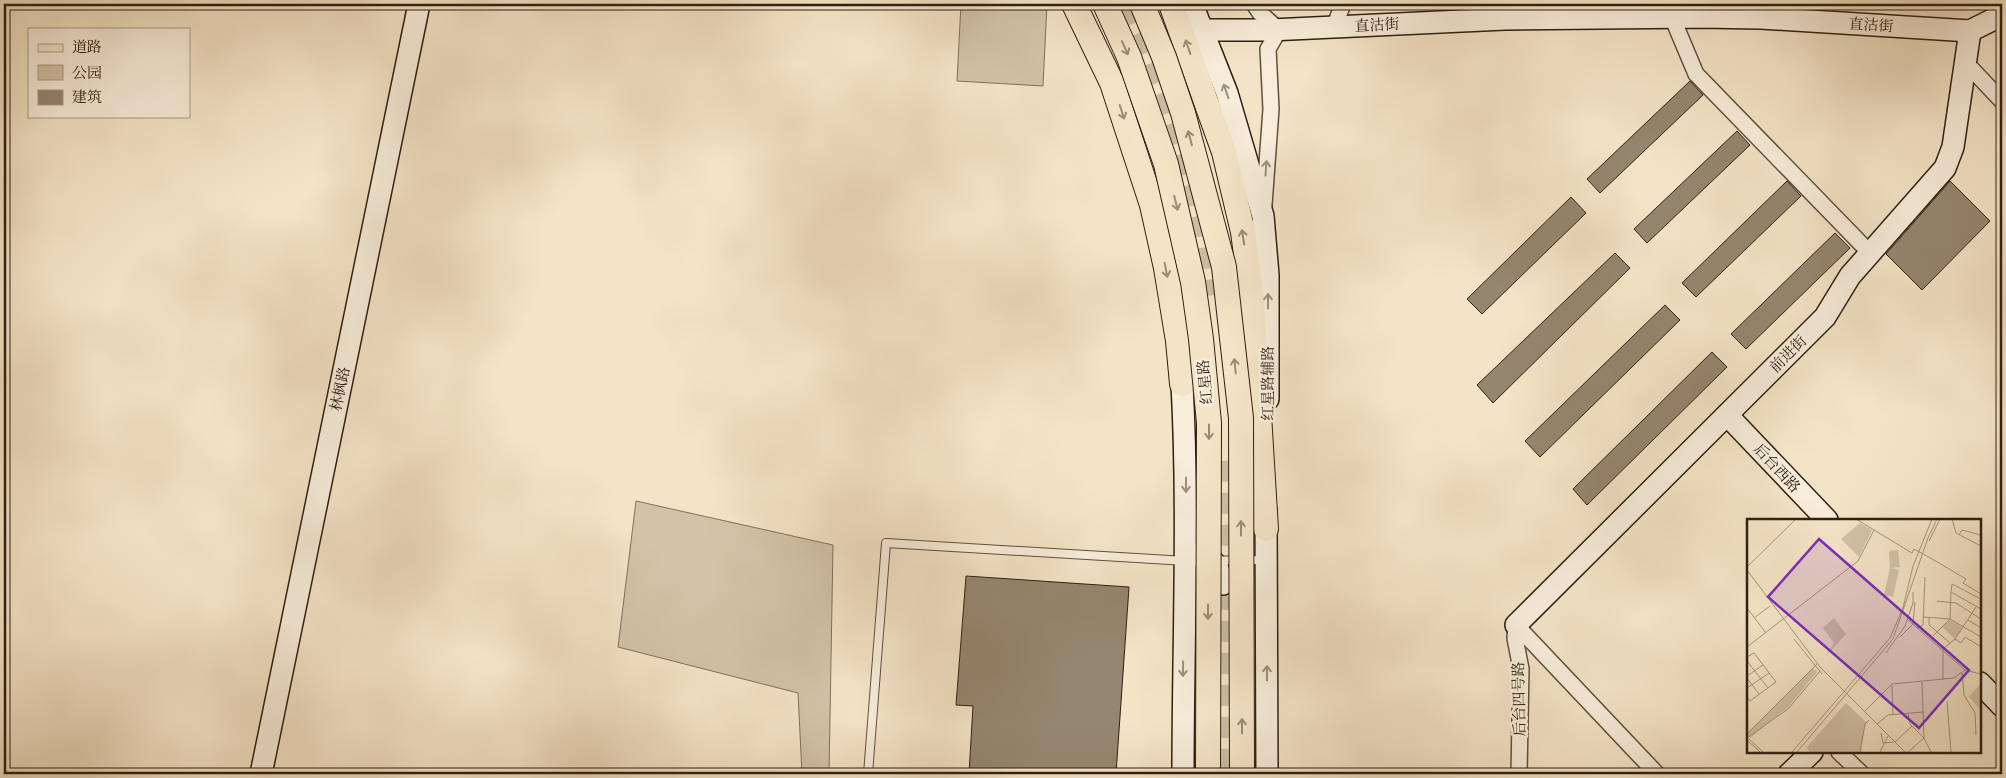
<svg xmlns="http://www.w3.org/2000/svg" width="2006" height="778" viewBox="0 0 2006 778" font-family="Alegreya,'Noto Serif SC',serif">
<rect width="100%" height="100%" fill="#f4e4c7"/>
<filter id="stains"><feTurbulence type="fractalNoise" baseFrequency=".004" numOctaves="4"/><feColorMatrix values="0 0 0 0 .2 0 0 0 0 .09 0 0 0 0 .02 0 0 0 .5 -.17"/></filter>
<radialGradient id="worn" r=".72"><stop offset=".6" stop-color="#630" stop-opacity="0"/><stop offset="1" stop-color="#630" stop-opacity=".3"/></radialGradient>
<g fill="#d2c3a8" stroke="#80725c">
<path d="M961,4H1047L1043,86L957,81Z"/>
<path d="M636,501L833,545L829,774H802L798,693L618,647Z"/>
</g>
<g fill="#958670" stroke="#2e2011">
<path d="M1690,81L1703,95L1600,193L1587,179Z"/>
<path d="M1737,131L1750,145L1647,243L1634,229Z"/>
<path d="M1787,181L1801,196L1696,297L1682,283Z"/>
<path d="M1950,181L1990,221L1922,290L1886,254Z"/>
<path d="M1571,197L1586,213L1482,314L1467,299Z"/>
<path d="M1835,233L1850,248L1746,349L1731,334Z"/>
<path d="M1615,253L1630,268L1493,403L1477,385Z"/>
<path d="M1665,305L1680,320L1540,457L1525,441Z"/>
<path d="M1712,352L1727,367L1587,505L1573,489Z"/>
<path d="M966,576L1129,587L1116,774H969L973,706L956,705Z"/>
</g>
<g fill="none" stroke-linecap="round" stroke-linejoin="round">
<g stroke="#ccbda3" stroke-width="21" stroke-dasharray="21 11" stroke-linecap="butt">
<path d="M1126,4C1156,74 1184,149 1197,225C1201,248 1203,273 1205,296"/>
<path d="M1219,461L1223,561L1225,774"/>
</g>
<defs>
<path id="lane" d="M868,774L886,543L1186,561L1264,560"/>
<g id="street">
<path d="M1254,4L1260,13L1279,30L1268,49L1271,109L1264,205"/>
<path d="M1674,4L1672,17L1696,74L1870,253"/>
<path d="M1334,27L1343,4"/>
<path d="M1966,63L2002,101"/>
<path d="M1516,625L1657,774"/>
<path d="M1516,625L1515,638L1521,669L1519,774"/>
<path d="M1839,752L1862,774"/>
</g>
<g id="secondary">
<path d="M1192,4L1227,93L1263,216L1268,275V399"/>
<path d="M1202,30H1269L1505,19L1701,17L1761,18L1970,31"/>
<path d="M1970,31L2002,15"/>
<path d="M1182,384C1189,514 1183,644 1183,774"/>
<path d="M1727,415L1827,520"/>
<path d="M1266,512L1267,774"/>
<path d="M1203,551L1217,566L1223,584"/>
<path d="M1516,625L1825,317L1850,276L1945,168L1953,147L1970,31"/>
<path d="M1980,683L2002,706"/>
<path d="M261,774L419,4"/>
<path d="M1789,774L1812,752"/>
</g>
<g id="primary">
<path d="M1074,4L1112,83L1152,205L1166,268L1178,341L1182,384"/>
<path d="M1171,4L1224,152L1243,232L1252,300L1266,529"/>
</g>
</defs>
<use href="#lane" stroke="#60513e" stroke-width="10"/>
<use href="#street" stroke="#60513e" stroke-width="18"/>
<use href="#secondary" stroke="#2e2011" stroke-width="24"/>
<use href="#primary" stroke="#2e2011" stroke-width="26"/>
<use href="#lane" stroke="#f8eddb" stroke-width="8"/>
<use href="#street" stroke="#f8eddb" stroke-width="15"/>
<use href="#secondary" stroke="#f8eddb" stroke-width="21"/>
<use href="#primary" stroke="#f4e4c7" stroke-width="24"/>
<defs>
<g id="primary-bridge">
<path d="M1105,4L1129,57L1166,164L1193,282L1201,339L1209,423L1208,774"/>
<path d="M1142,4L1164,57L1183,113L1224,267L1241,418L1242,774"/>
</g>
</defs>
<use href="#primary-bridge" stroke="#2e2011" stroke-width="26" stroke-linecap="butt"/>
<use href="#primary-bridge" stroke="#f4e4c7" stroke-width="24"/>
</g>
<defs><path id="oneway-shaft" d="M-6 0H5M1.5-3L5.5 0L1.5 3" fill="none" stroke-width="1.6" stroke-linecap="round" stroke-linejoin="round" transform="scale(1.25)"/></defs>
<g stroke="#9b8c75">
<use href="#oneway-shaft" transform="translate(1188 47) rotate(-109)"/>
<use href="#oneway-shaft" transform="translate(1125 48) rotate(66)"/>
<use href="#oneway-shaft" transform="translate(1122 112) rotate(72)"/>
<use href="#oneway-shaft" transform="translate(1190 138) rotate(-105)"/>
<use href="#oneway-shaft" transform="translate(1176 203) rotate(76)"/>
<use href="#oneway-shaft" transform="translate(1243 237) rotate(-99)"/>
<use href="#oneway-shaft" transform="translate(1166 270) rotate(79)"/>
<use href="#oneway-shaft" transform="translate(1235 366) rotate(-96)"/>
<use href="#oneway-shaft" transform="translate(1209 432) rotate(90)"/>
<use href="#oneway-shaft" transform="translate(1241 528) rotate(-90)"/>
<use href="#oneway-shaft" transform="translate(1208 612) rotate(90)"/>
<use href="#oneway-shaft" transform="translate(1242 726) rotate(-90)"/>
</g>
<g stroke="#9d9180">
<use href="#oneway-shaft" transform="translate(1226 91) rotate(-109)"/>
<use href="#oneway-shaft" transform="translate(1266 168) rotate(-86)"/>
<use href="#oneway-shaft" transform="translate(1268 301) rotate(-90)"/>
<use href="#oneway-shaft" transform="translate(1186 485) rotate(90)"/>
<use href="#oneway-shaft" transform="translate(1183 669) rotate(91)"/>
<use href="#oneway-shaft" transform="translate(1267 673) rotate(-90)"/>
</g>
<g text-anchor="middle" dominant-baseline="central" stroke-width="5" stroke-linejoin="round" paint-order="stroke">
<g font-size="15" fill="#2e2011" stroke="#f8eddb">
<text transform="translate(1377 25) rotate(-3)">直沽街</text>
<text transform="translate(1871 25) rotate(3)">直沽街</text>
<text transform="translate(1788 354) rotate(-45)">前进街</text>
<text transform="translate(1205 382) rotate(-95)">红星路</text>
<text transform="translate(1268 383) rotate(-90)">红星路辅路</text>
<text transform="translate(340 389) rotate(-78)">林枫路</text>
<text transform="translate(1777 468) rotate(47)">后台西路</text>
<text transform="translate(1519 699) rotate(-91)">后台四号路</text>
</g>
</g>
<g transform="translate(1747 519)">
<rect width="234" height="234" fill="#f4e4c7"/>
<path d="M113,4L125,11L112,38L94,20ZM151,31L153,48L144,49L152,51L146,78L137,76L143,49L142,32ZM87,99L99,115L78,138L87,124L76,109ZM203,101L215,108L208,120L195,108ZM66,149L70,153L40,189L3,219L0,214ZM234,164V192L222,178ZM99,184L119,203L114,233H63L59,229Z" fill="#d2c3a8"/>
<path fill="none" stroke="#a5967e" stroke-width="1" d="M109,0L165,34L167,30L180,37L219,60L216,64L234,75M205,0L209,14L234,27M212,16L215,11L234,16M181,19L190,0M182,22L193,0M0,48L49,0M0,51L73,148L158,233M204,73L205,65L234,80M190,82L209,84L234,100M0,89L19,114M176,98L203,100L204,73L234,90M7,99L23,87M182,99V106L203,124M160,100L218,151L234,155M221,101L234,109M170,109L176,106L178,58M153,118L166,105L168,83M184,119L203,100L234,118M47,120L75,155M208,120L214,124L218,118L234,128M0,128L111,42L127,11M139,134L158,107L166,84V73M0,138L7,134L29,163L3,182L0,178M0,142L21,169M215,153L217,176L228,194L229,216M0,157L16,146M0,159L12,175M196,161V130L208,120L229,88M175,163L177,219L184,233M145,165L207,159L218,151M145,166L146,195M0,169L22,154M200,182L204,233M117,193L145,165M130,205L141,196L176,193M134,214L136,224L147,223M0,215L70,145M0,219L41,190L73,152M2,220L16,233M0,221L13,233M148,223L165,207M45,233L143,119L156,89L166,47L185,0M50,233L146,120L181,19M113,233L118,205L122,201M133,233L141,217M161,233L177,219L163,205L161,194"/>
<path fill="#7b2cbf" fill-opacity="0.15" stroke="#7b2cbf" stroke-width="2.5" d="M72,20L222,151L172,209L21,78Z"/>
<rect width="234" height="234" fill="none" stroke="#2e2011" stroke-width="2.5"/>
</g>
<rect width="2006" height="778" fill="none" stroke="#f4e4c7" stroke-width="20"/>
<rect x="5" y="5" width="1996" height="768" fill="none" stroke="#2e2011" stroke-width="2.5"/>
<rect x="10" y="10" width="1986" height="758" fill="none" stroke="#2e2011"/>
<rect x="28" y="28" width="162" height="90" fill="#f8eddb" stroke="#a79b8a"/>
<rect x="38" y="44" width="25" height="8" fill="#f4e4c7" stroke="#a79b8a"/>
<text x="72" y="52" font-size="15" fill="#2e2011">道路</text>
<rect x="38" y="65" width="25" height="15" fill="#d2c3a8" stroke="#a79b8a"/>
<text x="72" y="78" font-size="15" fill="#2e2011">公园</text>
<rect x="38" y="90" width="25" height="15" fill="#958670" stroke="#a79b8a"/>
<text x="72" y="102" font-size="15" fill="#2e2011">建筑</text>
<rect width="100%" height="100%" filter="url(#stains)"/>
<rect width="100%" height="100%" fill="url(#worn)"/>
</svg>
